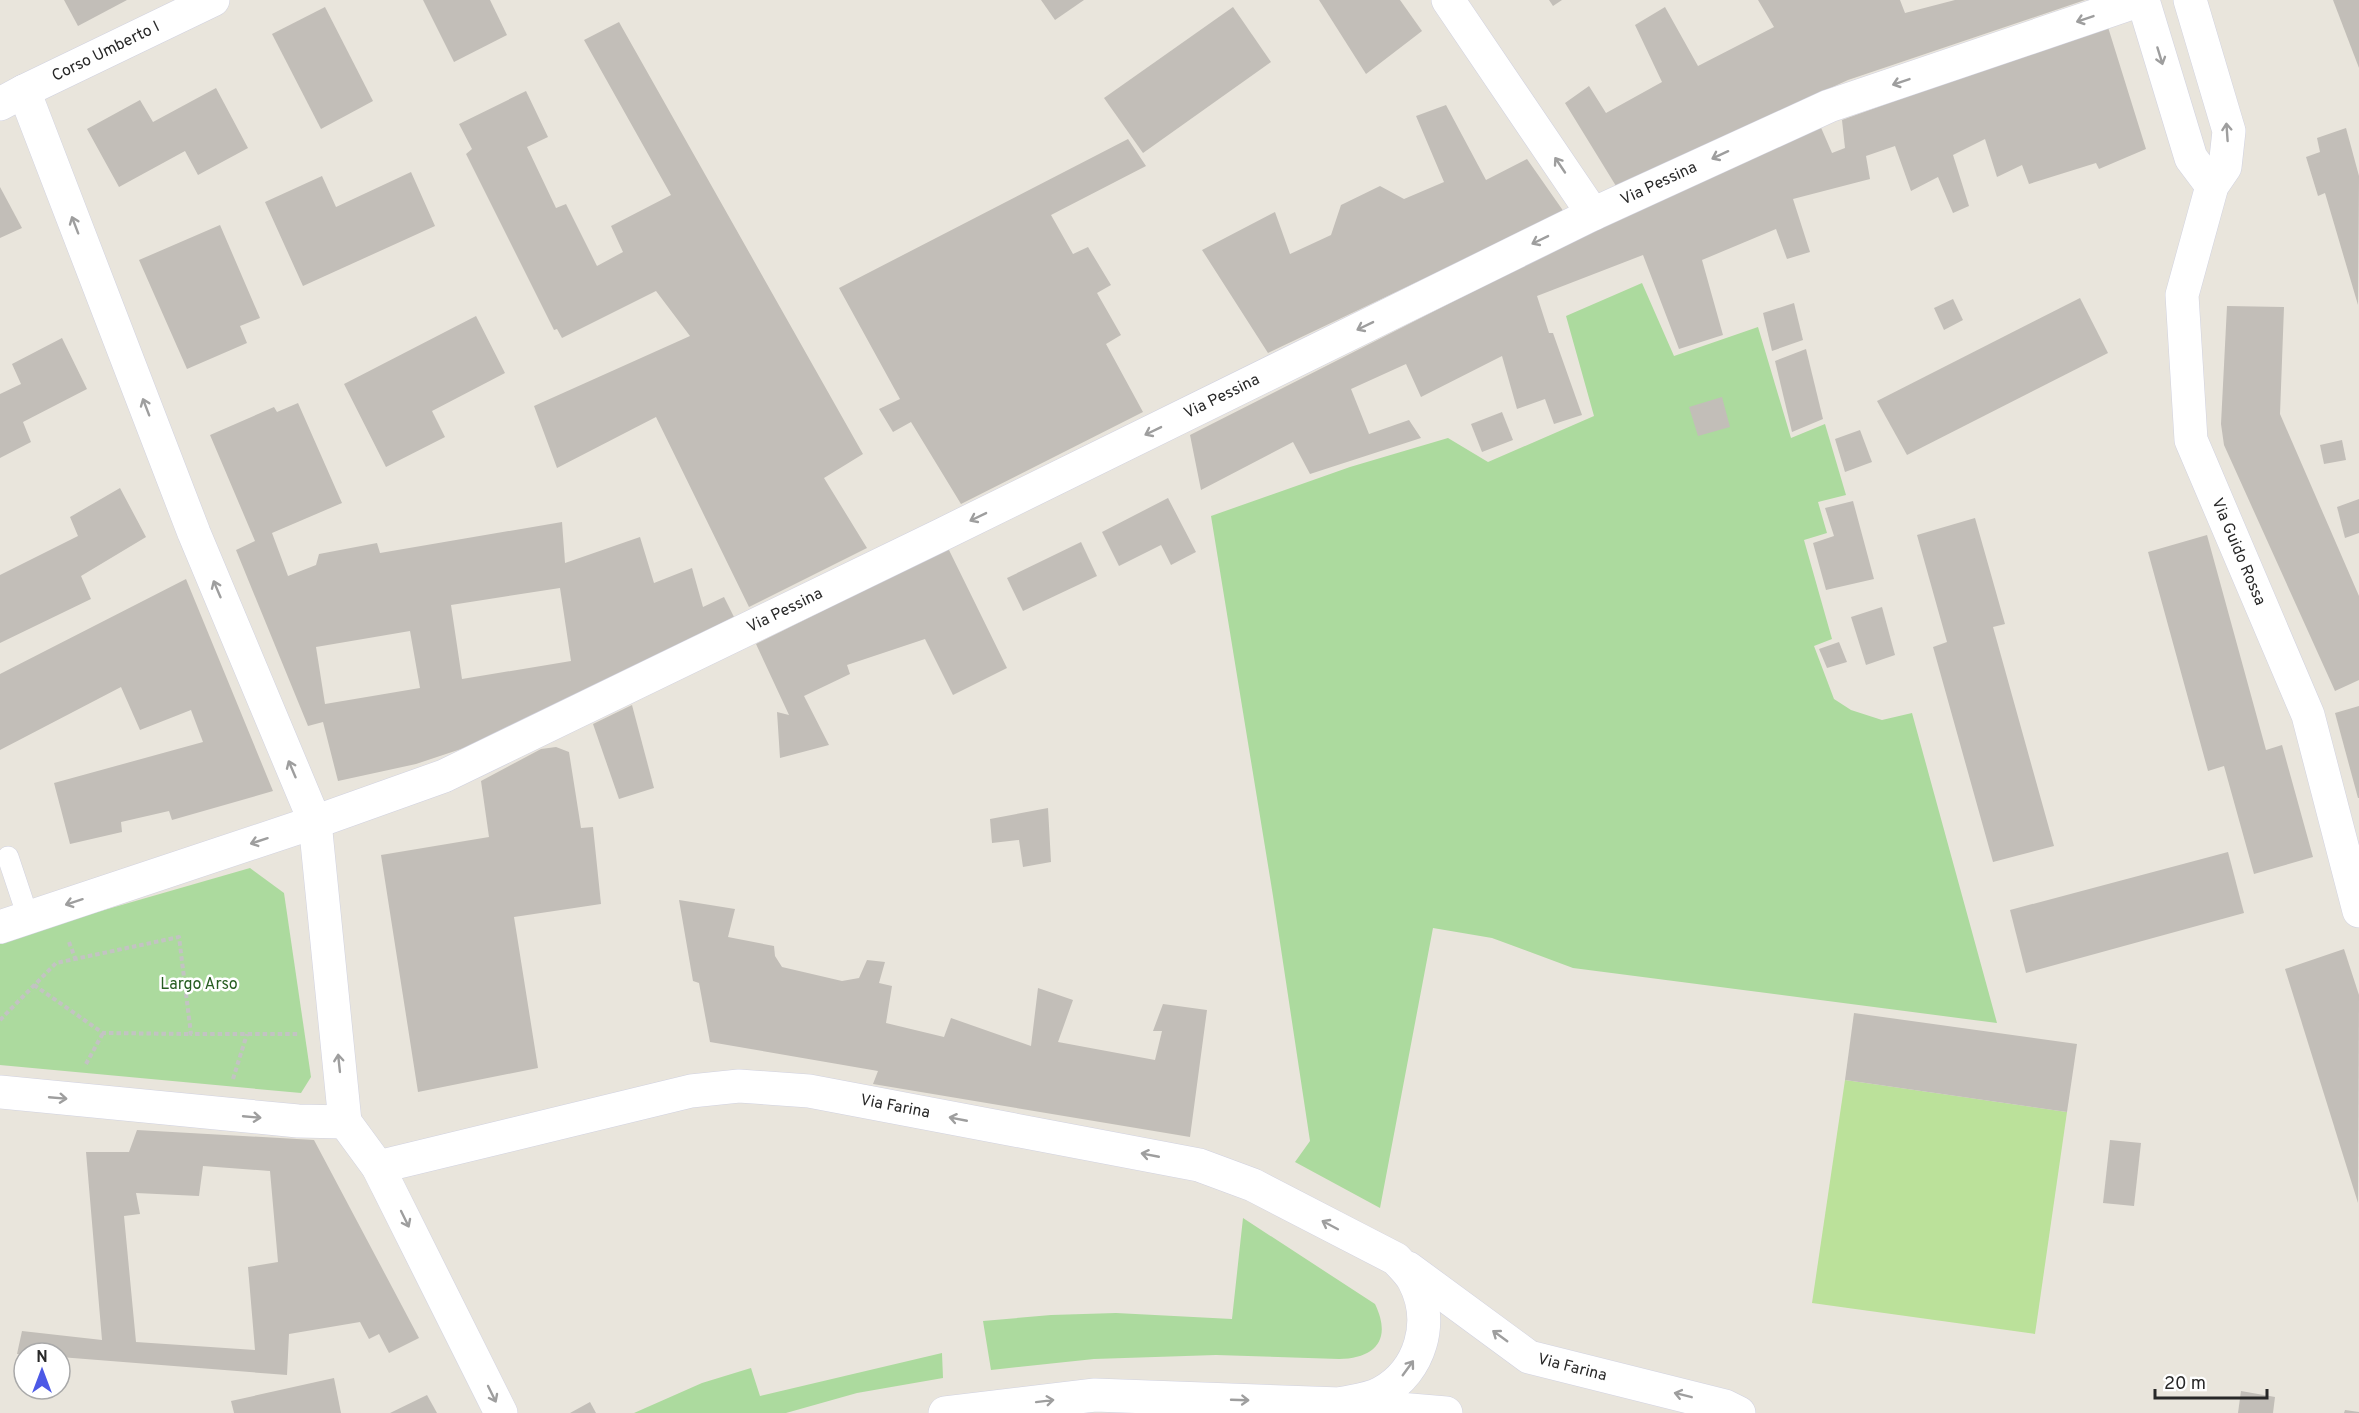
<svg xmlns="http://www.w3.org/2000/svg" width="2359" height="1413" viewBox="0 0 2359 1413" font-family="Overpass,sans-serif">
<rect width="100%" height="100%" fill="#e9e5dc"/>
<g fill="#acda9e">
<path d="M1642,283L1674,356L1758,327L1791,438L1825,424L1846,495L1818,502L1827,533L1804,540L1832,639L1814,646L1834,699L1851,710L1882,720L1912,713L1997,1023L1573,968L1492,938L1433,928L1380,1208L1295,1162L1310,1141L1273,896L1211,516L1350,467L1448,438L1488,462L1594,416L1566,316Z"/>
<path d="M250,868L284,893L311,1077L301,1093L0,1065V940Z"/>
<path d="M1243,1218L1375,1304C1392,1339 1376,1358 1339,1359L1216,1355L1094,1359L991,1370L983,1321L1051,1315L1116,1313L1232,1319Z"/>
<path d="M942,1353L943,1378L857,1393L786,1413H634L702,1383L751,1368L760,1396Z"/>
</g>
<path fill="#bbe19a" d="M1845,1080L2067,1112L2035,1334L1812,1303Z"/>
<g fill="#c2beb8" fill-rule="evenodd">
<path d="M64,0H127L78,26Z"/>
<path d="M423,0H490L507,35L454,62Z"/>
<path d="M1041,0H1084L1055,20Z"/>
<path d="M1319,0H1400L1422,31L1366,74Z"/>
<path d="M1549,0H1562L1553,6Z"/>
<path d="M1758,0H1900L1905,13L1955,0H2085L1848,80L1616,186L1565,103L1589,86L1606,113L1662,82L1635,25L1665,7L1698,66L1774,27Z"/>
<path d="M2333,0H2359V68Z"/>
<path d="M325,7L373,101L321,129L272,34Z"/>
<path d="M1233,7L1271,62L1143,153L1104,98Z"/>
<path d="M619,22L863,454L824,478L867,548L749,607L656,417L557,468L534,406L690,336L656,291L562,338L557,329L554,330L466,154L472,149L459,124L526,91L548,137L527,147L556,208L566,204L597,266L623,252L611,226L671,195L584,40Z"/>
<path d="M2107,24L2146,149L2099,169L2096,163L2029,184L2022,165L1997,177L1985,139L1953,155L1969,206L1953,213L1938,177L1911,191L1895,146L1866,156L1870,179L1793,199L1810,252L1787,259L1776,229L1702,260L1723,335L1679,349L1643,255L1537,296L1549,333H1553L1582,415L1554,424L1545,399L1517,409L1502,356L1421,397L1406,364L1351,389L1369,434L1409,420L1421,438L1310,474L1293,442L1201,490L1190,435L1598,228L1819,123L1832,153L1845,148L1842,120Z"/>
<path d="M216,88L248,148L198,175L185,151L119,187L87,129L140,100L153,122Z"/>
<path d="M1446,105L1486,180L1527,159L1564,212L1268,353L1202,250L1275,212L1290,254L1331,235L1341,205L1380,186L1404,199L1444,182L1416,116Z"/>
<path d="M2346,128L2359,176L2358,305L2325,193L2318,196L2306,157L2320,152L2317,138Z"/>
<path d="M1128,139L1146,166L1051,215L1073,254L1088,247L1111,285L1097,293L1121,335L1106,344L1143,412L961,504L911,422L893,432L879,409L900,399L839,288Z"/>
<path d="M411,172L435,226L303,286L265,202L322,176L336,207Z"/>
<path d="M0,187L22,228L0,238Z"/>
<path d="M220,225L260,318L240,326L247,343L187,369L139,260Z"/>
<path d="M2080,298L2108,353L1907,455L1877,401Z"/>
<path d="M1953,299L1963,320L1944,330L1934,308Z"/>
<path d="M1794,303L1803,340L1772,351L1763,313Z"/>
<path d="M2227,306L2284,307L2280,414L2359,596V680L2335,691L2224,445L2221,424Z"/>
<path d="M476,316L505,373L432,411L445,437L386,467L344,384Z"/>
<path d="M62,338L87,389L23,422L31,442L0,458V394L21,384L12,364Z"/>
<path d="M1806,349L1823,419L1792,432L1775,361Z"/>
<path d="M1722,397L1730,427L1698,436L1689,407Z"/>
<path d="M298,403L342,503L272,533L288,576L316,565L319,554L377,543L380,553L562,522L565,563L640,537L654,583L692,568L703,607L724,597L734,617L476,744L416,764L338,781L323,722L308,726L236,550L255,541L210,435L274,407L277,412ZM560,588L571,661L462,679L451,605ZM410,631L420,688L325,704L316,647Z"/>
<path d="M1502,412L1513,440L1482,452L1471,424Z"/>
<path d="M1860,430L1872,462L1845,472L1835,439Z"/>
<path d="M2342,440L2346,460L2324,464L2320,445Z"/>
<path d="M120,488L146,537L81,576L91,599L0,643V575L78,536L70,517Z"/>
<path d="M1168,498L1196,552L1171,565L1161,545L1119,566L1102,532Z"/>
<path d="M2359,499V533L2345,538L2337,507Z"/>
<path d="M1853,501L1874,579L1826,590L1813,543L1834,536L1825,508Z"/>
<path d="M1975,518L2005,624L1993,627L2054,846L1993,862L1933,647L1947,642L1917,535Z"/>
<path d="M2207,535L2266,750L2282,745L2313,857L2254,874L2224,766L2208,771L2148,552Z"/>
<path d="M1081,542L1097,576L1023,611L1007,578Z"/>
<path d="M948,548L1007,668L953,695L925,639L847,665L850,674L804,696L829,745L780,758L777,712L789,715L756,644Z"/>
<path d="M186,579L273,791L172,820L169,811L121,822L122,832L70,844L54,783L203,742L191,710L140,730L121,687L0,750V674Z"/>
<path d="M1882,607L1895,655L1866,665L1851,617Z"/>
<path d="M1839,642L1847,662L1827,668L1819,649Z"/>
<path d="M632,705L654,788L619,799L593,724Z"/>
<path d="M2359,706V798H2358L2335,713Z"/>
<path d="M556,747L569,752L581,828L593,827L601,904L514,917L538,1068L418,1092L381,855L489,837L481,781L541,749Z"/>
<path d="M1048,808L1051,862L1023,867L1019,840L992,843L990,819Z"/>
<path d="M2228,852L2244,913L2026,973L2010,910Z"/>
<path d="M679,900L735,909L728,937L774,946L775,956L782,967L842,981L859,978L867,960L885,962L879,983L892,986L886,1023L944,1037L951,1018L1031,1046L1038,988L1073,1000L1058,1042L1155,1060L1162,1031H1153L1163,1004L1207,1010L1190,1137L873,1084L878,1071L710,1042L699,983L693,981Z"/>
<path d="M2344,949L2359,995L2358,1203L2285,969Z"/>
<path d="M1854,1013L2077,1044L2067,1112L1845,1080Z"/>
<path d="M137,1130L314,1140L419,1338L389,1353L379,1334L369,1339L360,1322L289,1334L287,1375L60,1357V1353L17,1354L22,1331L102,1340L86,1152H129ZM203,1166L270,1171L278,1262L248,1267L255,1350L136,1342L124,1216L140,1214L136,1193L199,1196Z"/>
<path d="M2110,1140L2141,1143L2134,1206L2103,1203Z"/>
<path d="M334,1378L341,1413H234L231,1401Z"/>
<path d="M2241,1391L2275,1397L2273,1413H2238Z"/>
<path d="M427,1395L437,1413H390Z"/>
<path d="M590,1402L596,1413H570Z"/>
<path d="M2345,1410L2359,1412V1413H2344Z"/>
</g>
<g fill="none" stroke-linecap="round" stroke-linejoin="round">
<defs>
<path id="lane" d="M8,857L28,917"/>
<g id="street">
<path d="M1448,0L1593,214"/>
<path d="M2143,0L2191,158L2212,186"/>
<path d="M2190,0L2229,131L2225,167L2212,186L2182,295L2191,440L2308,715L2359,911"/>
<path d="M24,91L213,0"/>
<path d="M0,927L315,822L444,776L941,535L1593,214L1829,106L2141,0"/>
<path d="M345,1122L378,1167L501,1413"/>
<path d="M378,1167L691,1091L739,1086L809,1091L1199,1165L1253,1185L1396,1259C1402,1266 1410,1273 1414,1281C1435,1321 1421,1371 1381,1393C1370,1399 1353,1401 1340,1404"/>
<path d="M1408,1268L1529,1357L1725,1406L1739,1413"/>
<path d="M945,1413L1095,1395L1340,1404L1446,1413"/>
</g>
<path id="secondary" d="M0,104L24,91L194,533L315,822L345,1122L298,1121L0,1092"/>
</defs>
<use href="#lane" stroke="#d1d2e0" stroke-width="22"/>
<use href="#street" stroke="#d1d2e0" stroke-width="34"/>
<use href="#secondary" stroke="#d1d2e0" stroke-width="34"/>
<g stroke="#c3c3c3" stroke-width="4" stroke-dasharray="4.5 3" stroke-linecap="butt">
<path d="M69,942L75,958"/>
<path d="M34,985L103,1033L191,1034"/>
<path d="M0,1020L56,963L179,937L191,1034H300"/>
<path d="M86,1064L103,1033"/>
<path d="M233,1079L247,1034"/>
</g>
<use href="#lane" stroke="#fff" stroke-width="21"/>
<use href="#street" stroke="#fff" stroke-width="33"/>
<use href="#secondary" stroke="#fff" stroke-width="33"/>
</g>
<defs><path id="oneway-shaft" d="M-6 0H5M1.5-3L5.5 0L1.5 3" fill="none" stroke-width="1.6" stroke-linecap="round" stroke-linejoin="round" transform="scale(1.5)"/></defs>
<g stroke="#9e9e9e">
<use href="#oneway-shaft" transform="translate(2085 19) rotate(161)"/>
<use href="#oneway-shaft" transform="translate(2160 56) rotate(73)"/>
<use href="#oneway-shaft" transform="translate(1901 82) rotate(161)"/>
<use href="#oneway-shaft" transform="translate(2227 132) rotate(-94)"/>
<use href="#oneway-shaft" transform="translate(1720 155) rotate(155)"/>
<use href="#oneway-shaft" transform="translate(1560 165) rotate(-124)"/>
<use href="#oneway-shaft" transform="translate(75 225) rotate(-111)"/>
<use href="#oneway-shaft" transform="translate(1540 240) rotate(154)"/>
<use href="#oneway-shaft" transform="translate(1365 326) rotate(154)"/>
<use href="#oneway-shaft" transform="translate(146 407) rotate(-111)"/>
<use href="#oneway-shaft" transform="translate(1153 431) rotate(154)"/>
<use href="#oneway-shaft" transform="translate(978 517) rotate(154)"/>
<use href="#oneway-shaft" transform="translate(217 589) rotate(-113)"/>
<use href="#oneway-shaft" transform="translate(292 769) rotate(-113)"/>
<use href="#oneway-shaft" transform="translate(259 841) rotate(162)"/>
<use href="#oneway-shaft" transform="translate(74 902) rotate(162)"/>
<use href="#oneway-shaft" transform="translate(339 1063) rotate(-96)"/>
<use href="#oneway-shaft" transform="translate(58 1098) rotate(5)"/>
<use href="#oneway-shaft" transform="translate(252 1117) rotate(5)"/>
<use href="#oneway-shaft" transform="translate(958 1119) rotate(-169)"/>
<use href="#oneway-shaft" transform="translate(1150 1155) rotate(-169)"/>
<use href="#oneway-shaft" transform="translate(405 1219) rotate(64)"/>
<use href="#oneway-shaft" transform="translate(1330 1225) rotate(-152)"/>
<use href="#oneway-shaft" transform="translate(1500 1336) rotate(-144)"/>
<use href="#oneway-shaft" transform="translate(1408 1368) rotate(-54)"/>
<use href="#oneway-shaft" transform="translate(492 1394) rotate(64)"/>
<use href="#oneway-shaft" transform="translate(1683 1395) rotate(-166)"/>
<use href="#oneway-shaft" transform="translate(1240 1400) rotate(2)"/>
<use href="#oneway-shaft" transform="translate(1045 1401) rotate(-7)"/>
</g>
<g text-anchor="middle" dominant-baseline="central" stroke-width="5" stroke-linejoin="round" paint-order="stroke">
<g font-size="16" fill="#282828" stroke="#fff">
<text transform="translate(106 52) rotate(-26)">Corso Umberto I</text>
<text transform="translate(1659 184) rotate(-25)">Via Pessina</text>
<text transform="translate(1222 397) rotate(-26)">Via Pessina</text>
<text transform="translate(2238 552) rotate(67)">Via Guido Rossa</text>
<text transform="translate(785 611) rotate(-26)">Via Pessina</text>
<text transform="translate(895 1107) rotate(11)">Via Farina</text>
<text transform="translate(1572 1368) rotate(14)">Via Farina</text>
</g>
<g font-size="16" fill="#275d21" stroke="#fff">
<text x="199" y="985">Largo Arso</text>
</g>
</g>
<g transform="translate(42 1371)"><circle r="28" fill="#ffffff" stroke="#a9a9a9" stroke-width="1.5"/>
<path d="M0-4.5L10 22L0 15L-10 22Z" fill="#4c59e6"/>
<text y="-9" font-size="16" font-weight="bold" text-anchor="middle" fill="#282828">N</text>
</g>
<path d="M2155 1389v9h112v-9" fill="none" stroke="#282828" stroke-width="3"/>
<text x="2164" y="1389" font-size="18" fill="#282828" stroke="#ffffff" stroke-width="4.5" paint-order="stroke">20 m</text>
</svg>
